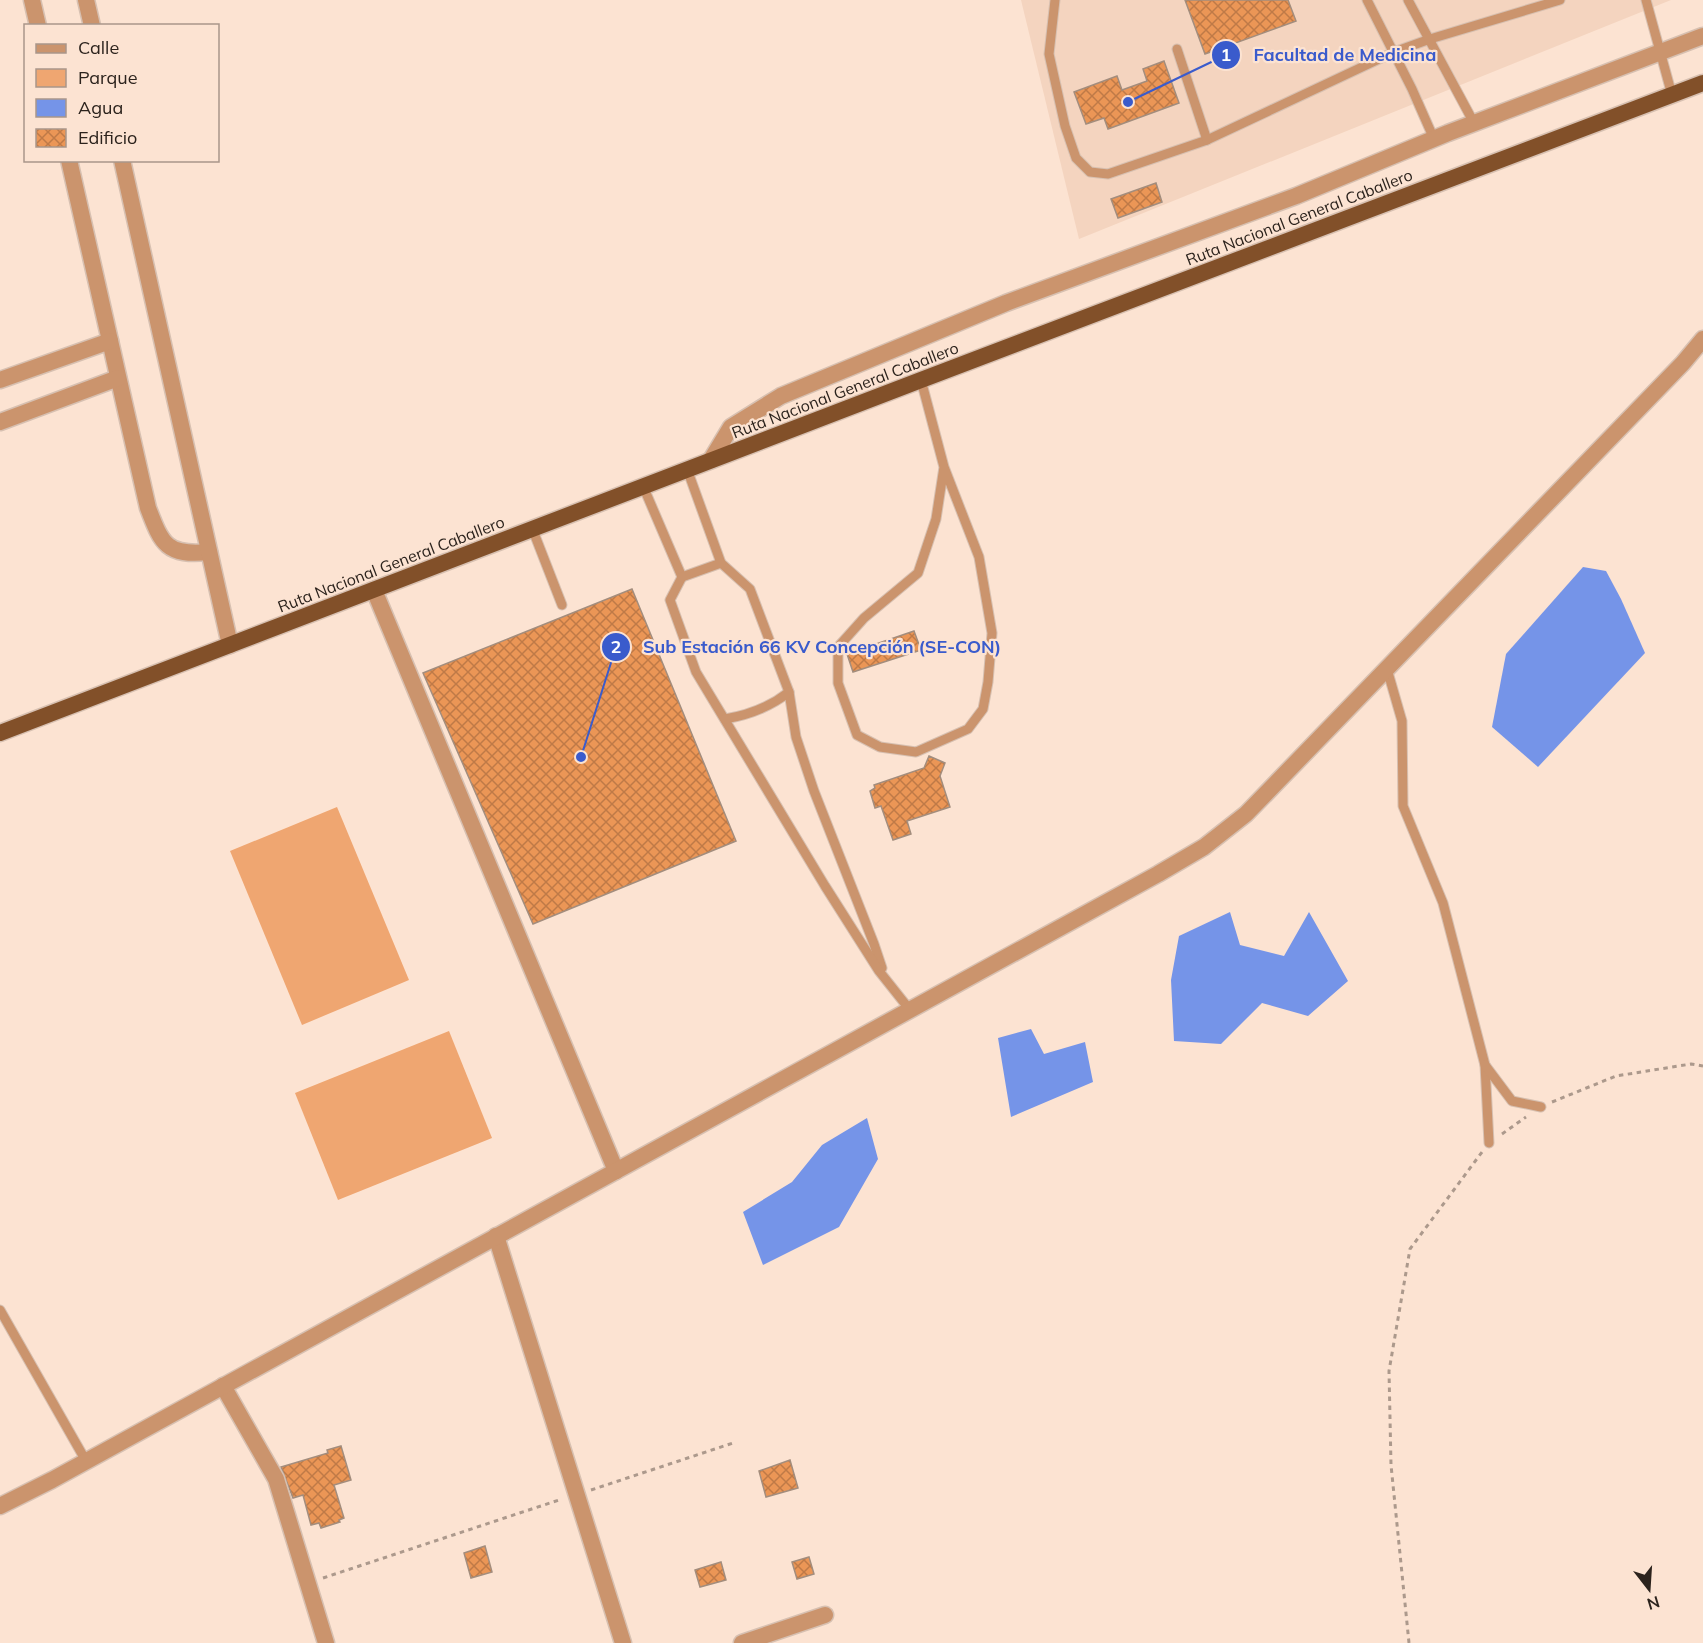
<svg xmlns="http://www.w3.org/2000/svg" width="1703" height="1643" viewBox="0 0 1703 1643" font-family="Mulish,sans-serif">
<defs>
<pattern id="building-cross-hatch" width="8" height="8" patternUnits="userSpaceOnUse" patternTransform="scale(1.5)"><rect width="8" height="8" fill="#eb9656"/><path d="M0 0l8 8M0 8l8-8" fill="none" stroke="#bf7a47"/></pattern>
</defs>
<rect width="100%" height="100%" fill="#fce3d2"/>
<path fill="#f4d4bf" d="M1021,0H1671L1079,239Z"/>
<g fill="#efa671">
<path d="M337,807L409,980L302,1025L230,851Z"/>
<path d="M449,1031L492,1138L338,1200L295,1093Z"/>
</g>
<g fill="#7594e8">
<path d="M1583,567L1606,571L1621,599L1645,653L1538,767L1492,727L1506,654Z"/>
<path d="M1230,912L1240,945L1284,956L1309,912L1348,981L1308,1016L1262,1003L1221,1044L1174,1041L1171,980L1179,936Z"/>
<path d="M1031,1029L1044,1054L1085,1042L1093,1082L1011,1117L998,1038Z"/>
<path d="M867,1118L878,1159L839,1227L763,1265L743,1212L792,1182L822,1145Z"/>
</g>
<g fill="url(#building-cross-hatch)" stroke="#a38d7d" stroke-width="1.5">
<path d="M1185,0H1288L1296,21L1205,54Z"/>
<path d="M1164,61L1179,103L1108,129L1104,118L1086,124L1074,92L1117,76L1122,90L1147,81L1143,69Z"/>
<path d="M1156,183L1162,202L1118,218L1111,199Z"/>
<path d="M632,589L736,841L533,924L423,673Z"/>
<path d="M914,631L921,650L853,672L847,654Z"/>
<path d="M929,756L945,763L940,776L950,807L907,821L911,834L893,840L881,806L875,808L870,791L875,788L874,785L924,768Z"/>
<path d="M341,1446L351,1480L334,1485L344,1518L339,1520L340,1522L321,1528L319,1523L311,1525L303,1495L293,1498L281,1467L328,1453L327,1450Z"/>
<path d="M790,1460L798,1488L766,1497L759,1471Z"/>
<path d="M485,1546L492,1572L471,1578L464,1553Z"/>
<path d="M809,1557L814,1574L797,1579L792,1562Z"/>
<path d="M721,1562L726,1580L700,1587L695,1570Z"/>
</g>
<g fill="none" stroke-linecap="round" stroke-linejoin="round">
<defs>
<g id="service">
<path d="M1055,0L1049,54L1065,126L1076,158L1090,172L1108,174L1207,140L1394,52L1430,39L1560,0"/>
<path d="M1367,0L1412,89L1434,139"/>
<path d="M1408,0L1474,123"/>
<path d="M1646,0L1672,95"/>
<path d="M1177,49L1207,140"/>
<path d="M921,380L944,467L936,519L918,573L864,618L838,647V683L857,735L880,747L916,752L968,729L983,709L988,682L992,633L979,557L944,467"/>
<path d="M687,469L721,563L750,589L789,692L796,737L814,791L874,944L882,968"/>
<path d="M643,486L682,577L670,600L696,672L825,886L879,971L910,1010"/>
<path d="M532,528L562,605"/>
<path d="M682,577L721,563"/>
<path d="M1387,669L1402,721L1403,806L1443,903L1485,1065L1489,1143"/>
<path d="M725,719C749,715 770,707 789,692"/>
<path d="M1485,1065L1512,1101L1541,1107"/>
<path d="M0,1310L86,1461"/>
</g>
<g id="minor">
<path d="M32,0L38,26"/>
<path d="M86,0L92,26"/>
<path d="M69,160L148,508C162,545 167,556 209,552"/>
<path d="M122,160L230,645"/>
<path d="M0,380L110,341"/>
<path d="M0,422L118,378"/>
<path d="M711,460L731,427L781,396L1006,303L1296,196L1448,133L1703,36"/>
<path d="M374,590L616,1171"/>
<path d="M496,1236L623,1643"/>
<path d="M223,1386L276,1479L326,1643"/>
<path d="M0,1506L52,1480L1158,874L1204,847L1246,814L1683,363L1703,339"/>
<path d="M742,1643L825,1615"/>
</g>
<path id="trunk" d="M0,733L921,380L1703,83"/>
</defs>
<use href="#service" stroke="#d7c0b1" stroke-width="11"/>
<use href="#minor" stroke="#d7c0b1" stroke-width="19"/>
<use href="#trunk" stroke="#d7c0b1" stroke-width="19"/>
<g stroke="#ac998c" stroke-width="3" stroke-dasharray="4.5 4.5" stroke-linecap="butt">
<path d="M1552,1102L1616,1076L1691,1064L1703,1066"/>
<path d="M1502,1134L1526,1117"/>
<path d="M591,1490L736,1442"/>
<path d="M323,1578L562,1499"/>
<path d="M1409,1643L1391,1465L1389,1371L1410,1249L1482,1152"/>
</g>
<use href="#service" stroke="#cb946d" stroke-width="9"/>
<use href="#minor" stroke="#cb946d" stroke-width="16"/>
<use href="#trunk" stroke="#825029" stroke-width="16"/>
</g>
<g text-anchor="middle" dominant-baseline="central" stroke-width="4.5" stroke-linejoin="round" paint-order="stroke">
<g font-size="16" fill="#2c231d" stroke="#fce3d2">
<text transform="translate(1299 217) rotate(-21)">Ruta Nacional General Caballero</text>
<text transform="translate(845 390) rotate(-21)">Ruta Nacional General Caballero</text>
<text transform="translate(391 564) rotate(-21)">Ruta Nacional General Caballero</text>
</g>
</g>
<path fill="none" stroke="#3a5bcc" stroke-width="2" d="M1128 102L1226 55M581 757L616 647"/>
<g fill="#3a5bcc" stroke="#fce3d2" stroke-width="2">
<circle cx="1128" cy="102" r="6"/>
<circle cx="581" cy="757" r="6"/>
<circle cx="1226" cy="55" r="15"/>
<circle cx="616" cy="647" r="15"/>
</g>
<g font-size="18" text-anchor="middle" font-weight="bold" fill="#fff">
<text x="1226" y="61">1</text>
<text x="616" y="653">2</text>
</g>
<g font-size="18" text-anchor="middle" font-weight="bold" fill="#3a5bcc" stroke="#fce3d2" stroke-width="4.5" stroke-linejoin="round" paint-order="stroke">
<text x="1345" y="61">Facultad de Medicina</text>
<text x="822" y="653">Sub Estación 66 KV Concepción (SE-CON)</text>
</g>
<rect x="24" y="24" width="195" height="138" fill="#fce3d2" stroke="#a9968a" stroke-width="1.5"/>
<rect x="36" y="44" width="30" height="9" fill="#cb946d" stroke="#a9968a" stroke-width="1.5"/>
<text x="78" y="54" font-size="18" fill="#2c231d">Calle</text>
<rect x="36" y="69" width="30" height="18" fill="#efa671" stroke="#a9968a" stroke-width="1.5"/>
<text x="78" y="84" font-size="18" fill="#2c231d">Parque</text>
<rect x="36" y="99" width="30" height="18" fill="#7594e8" stroke="#a9968a" stroke-width="1.5"/>
<text x="78" y="114" font-size="18" fill="#2c231d">Agua</text>
<rect x="36" y="129" width="30" height="18" fill="url(#building-cross-hatch)" stroke="#a9968a" stroke-width="1.5"/>
<text x="78" y="144" font-size="18" fill="#2c231d">Edificio</text>
<g transform="translate(1649 1589) rotate(163)" stroke="#fce3d2" stroke-width="4.5" paint-order="stroke">
<path d="M0-4.5L10 22L0 15L-10 22Z" fill="#2c231d"/>
<text y="-9" font-size="16" font-weight="bold" text-anchor="middle" fill="#2c231d">N</text>
</g>
</svg>
